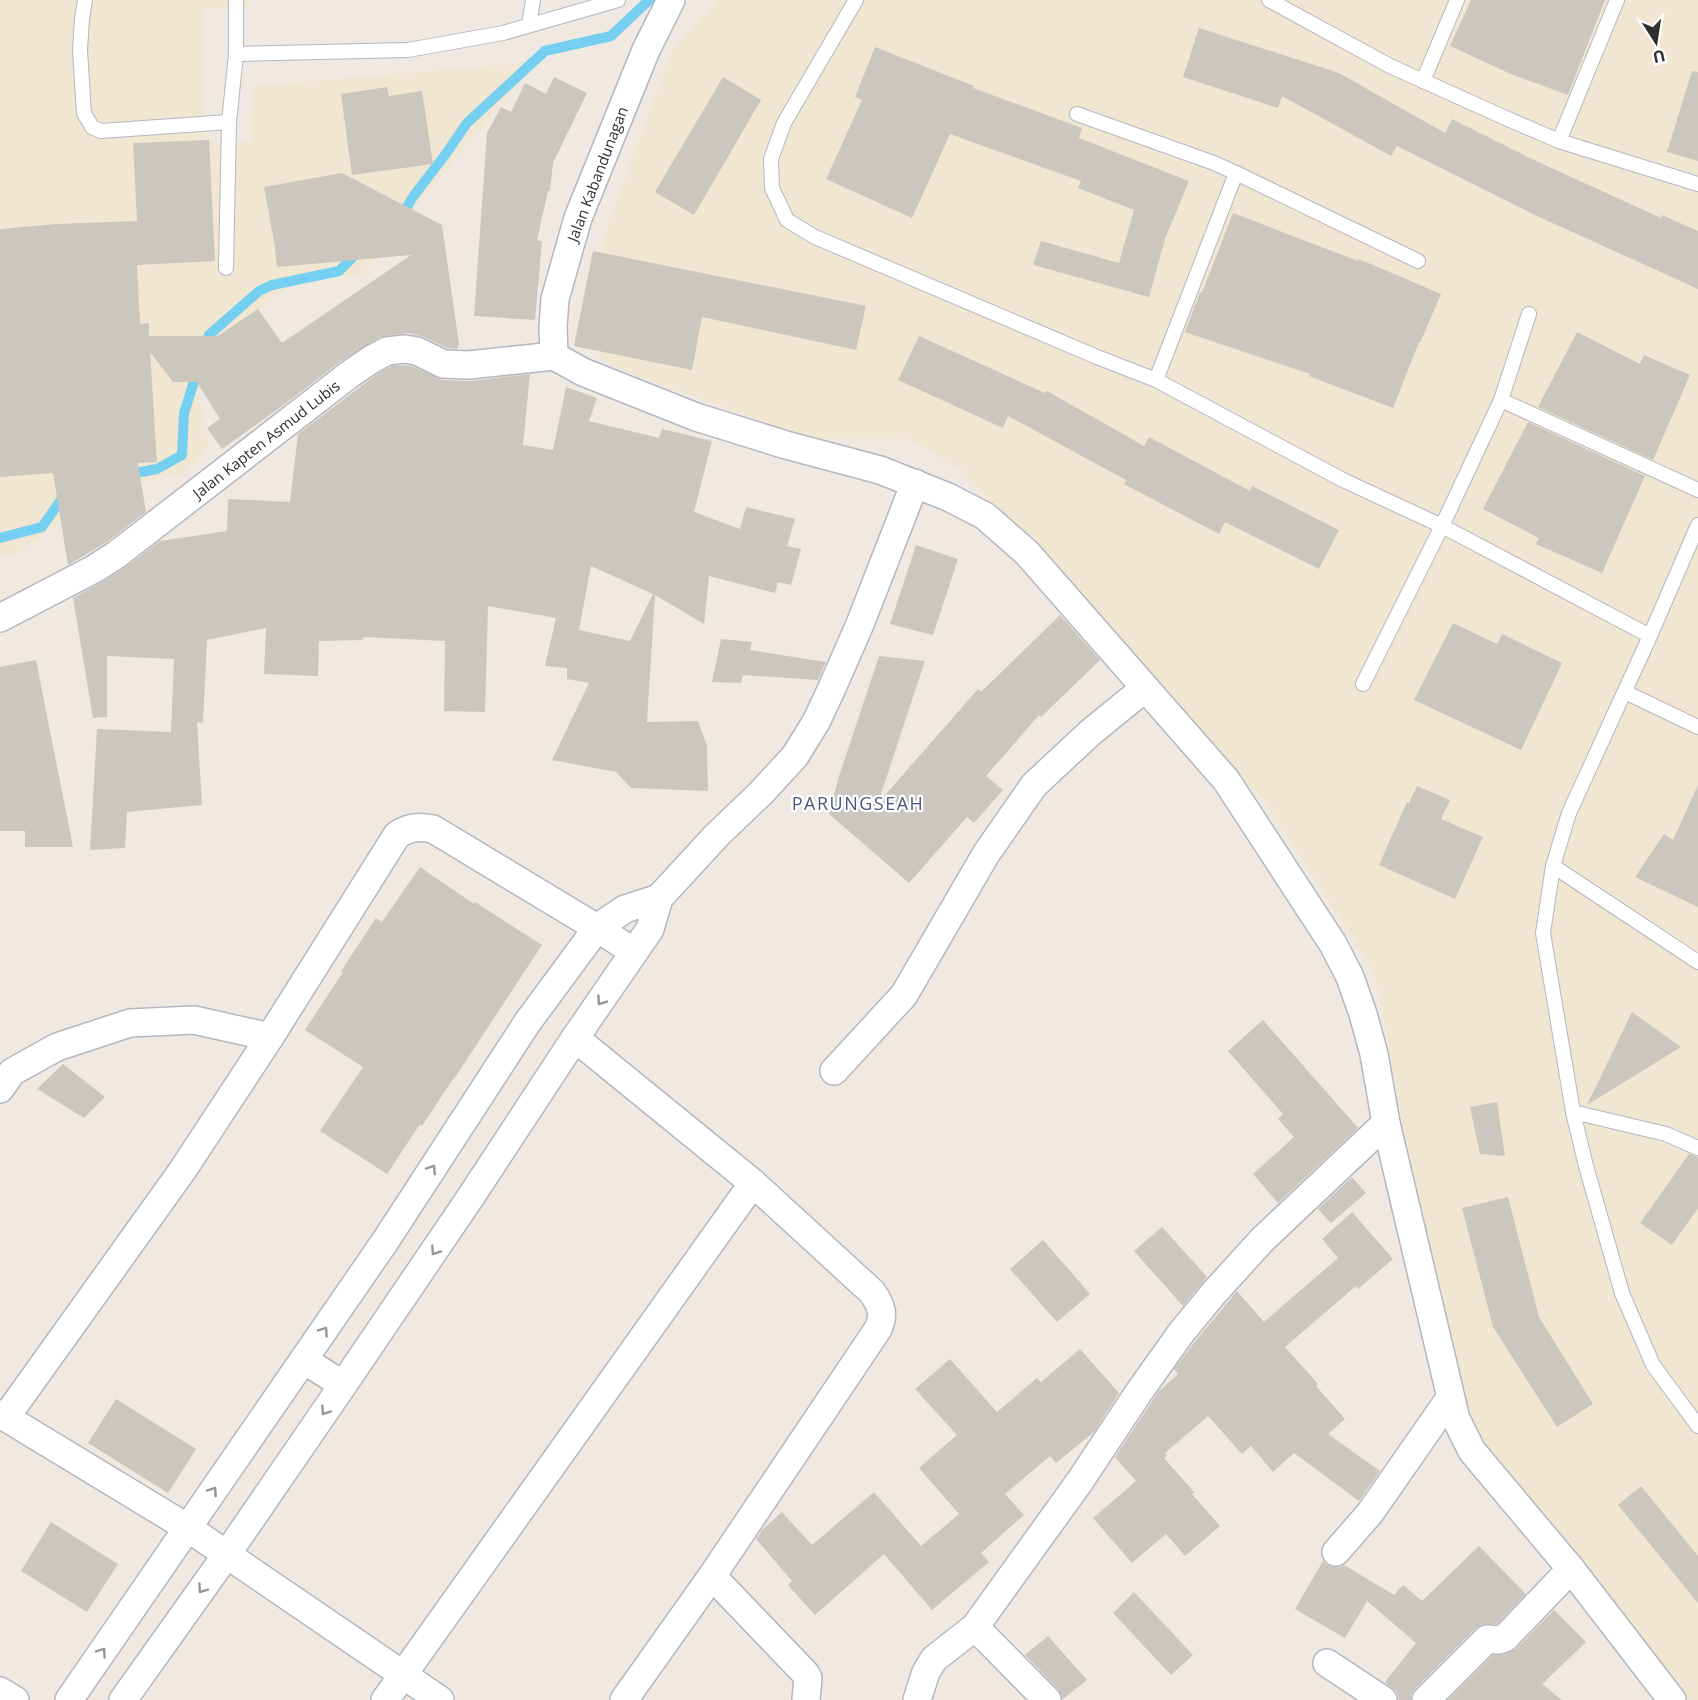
<svg xmlns="http://www.w3.org/2000/svg" width="1698" height="1700" viewBox="0 0 1698 1700" font-family="'Open Sans',sans-serif">
<rect width="100%" height="100%" fill="#efe9e1"/>
<g fill="#f0e6d1">
<path d="M0,0H246L247,9L202,8L203,143L252,141L253,86L537,62L428,191L362,276L301,278L228,333L197,391L209,446L183,474L99,491L19,553L0,559Z"/>
<path d="M718,0H1698V1700H1683L1490,1477L1451,1376L1374,971L1265,802L960,469L909,439L807,438L613,367L587,339L605,233L672,50Z"/>
</g>
<g fill="none" stroke-linecap="round" stroke-linejoin="round">
<g stroke="#75cff0" stroke-width="10">
<path d="M398,217L404,213L412,198L445,155L467,123L545,51L611,36L649,0"/>
<path d="M205,348L209,335L259,291L272,285L339,271L359,251"/>
<path d="M125,475L157,469L182,455L184,413L198,369"/>
<path d="M0,538L42,527L65,494"/>
</g>
</g>
<g fill="#cbc7bf" fill-rule="evenodd">
<path d="M1471,0H1605L1568,95L1511,74L1450,46Z"/>
<path d="M1199,28L1339,73L1445,133L1452,119L1534,160L1661,218L1662,215L1698,231V289L1537,216L1397,146L1391,156L1282,96L1278,108L1183,77Z"/>
<path d="M875,47L974,86L973,88L1082,128L1079,138L1189,181L1165,239L1149,297L1033,265L1041,241L1119,263L1134,210L1078,188L1081,181L950,134L912,218L826,179L862,100L855,97Z"/>
<path d="M1692,71L1698,72V161L1667,152Z"/>
<path d="M554,77L587,93L553,163L550,191H548L537,240L542,241L535,320L474,316L487,133L501,107L511,112L525,83L546,94Z"/>
<path d="M723,77L761,100L694,215L655,192Z"/>
<path d="M387,87L389,96L422,91L433,164L352,175L341,94Z"/>
<path d="M209,140L215,261L137,265L140,324L149,323V336H218L258,309L282,343L411,255L277,267L275,247L264,187L342,173L442,225L459,344L457,349L447,348L424,337L408,333L380,337L341,361L285,404L222,449L207,428L220,419L197,382H173L150,352L157,462L138,463L146,512L107,542L68,565L53,473L0,477V229L57,224L137,221L133,143Z"/>
<path d="M1233,213L1358,261L1359,259L1441,294L1420,343L1419,342L1393,408L1309,376L1310,374L1185,332L1200,292L1202,293Z"/>
<path d="M593,251L866,306L856,350L702,317L692,370L574,346Z"/>
<path d="M1577,332L1640,364L1644,355L1690,375L1653,460L1538,407Z"/>
<path d="M919,336L1045,393L1047,391L1144,446L1149,437L1250,491L1252,486L1339,530L1319,569L1225,522L1219,534L1124,484L1126,480L1008,416L1003,428L898,380Z"/>
<path d="M405,365L412,366L442,380L470,381L530,374L523,445L553,450L566,387L597,398L589,421L659,438L662,429L712,441L694,512L740,529L746,507L795,519L787,546L801,549L791,585L778,582L775,593L709,576L704,624L655,595L647,722L698,721L707,746L708,791L631,788L616,772L552,760L589,683L567,679V668L545,666L556,618L488,606L485,712L444,711L445,641L363,637V640L319,641L318,676L264,674L266,628L207,640L203,723L197,722L202,805L127,812L125,848L90,850L97,729L171,732L174,659L107,656V717L93,718L73,598L102,582L124,568L160,541L227,531L228,499L290,502L298,434L380,372L392,366ZM591,566L653,594L630,641L579,630Z"/>
<path d="M1528,422L1645,476L1602,573L1536,544L1539,538L1483,509Z"/>
<path d="M916,545L958,559L933,635L890,624Z"/>
<path d="M1060,615L1100,660L1041,717L1039,715L986,776L1003,790L974,823L967,817L909,883L829,814L838,779L879,656L925,661L878,803L978,689L981,692Z"/>
<path d="M1453,623L1497,644L1502,634L1562,663L1521,750L1414,700Z"/>
<path d="M721,639L752,642L750,650L826,662L818,680L743,675L741,683L712,682Z"/>
<path d="M36,660L73,847H25V831H0V667Z"/>
<path d="M1698,785V907L1635,877L1664,834L1673,840Z"/>
<path d="M1417,786L1450,800L1441,819L1483,837L1455,899L1379,865L1407,802L1409,803Z"/>
<path d="M420,867L474,904L475,902L542,945L454,1079H453L422,1126L420,1124L387,1174L320,1131L363,1067L305,1030L343,972L341,971L376,918L382,922Z"/>
<path d="M1632,1012L1681,1047L1587,1105Z"/>
<path d="M1263,1020L1358,1128L1278,1203L1253,1174L1294,1137L1278,1119L1283,1114L1228,1051Z"/>
<path d="M63,1064L105,1097L84,1118L37,1089Z"/>
<path d="M1497,1102L1505,1156L1480,1154L1470,1107Z"/>
<path d="M1689,1154L1698,1157V1208L1672,1245L1640,1223Z"/>
<path d="M1352,1177L1366,1193L1331,1223L1318,1209Z"/>
<path d="M1508,1197L1539,1317L1593,1404L1557,1427L1493,1327L1462,1208Z"/>
<path d="M1352,1212L1393,1259L1358,1289L1356,1286L1285,1347L1318,1384L1316,1386L1345,1419L1328,1434L1380,1471L1359,1501L1294,1453L1273,1472L1251,1446L1242,1454L1208,1416L1165,1453L1167,1456L1164,1458L1194,1492L1192,1494L1220,1526L1185,1556L1166,1534L1132,1563L1093,1518L1136,1481L1115,1457L1159,1391L1178,1374L1174,1369L1194,1343L1237,1291L1264,1322L1338,1258L1322,1239Z"/>
<path d="M1162,1227L1207,1277L1183,1306L1134,1251Z"/>
<path d="M1043,1240L1090,1294L1057,1322L1010,1269Z"/>
<path d="M1080,1349L1119,1393L1094,1432L1056,1463L1050,1456L1005,1494L1024,1515L981,1553L989,1562L932,1610L884,1554L815,1615L788,1585L792,1581L756,1539L763,1529L782,1512L812,1545L874,1492L921,1546L959,1514L919,1468L957,1435L915,1389L950,1359L997,1412L1037,1378L1041,1382Z"/>
<path d="M116,1399L196,1449L168,1493L88,1443Z"/>
<path d="M1641,1486L1698,1556V1603L1618,1505Z"/>
<path d="M51,1522L118,1564L87,1612L21,1571Z"/>
<path d="M1479,1546L1526,1594L1497,1624H1482L1476,1628L1415,1689L1411,1695V1700H1399L1397,1692L1385,1682L1416,1643L1367,1601L1345,1638L1295,1609L1323,1561L1326,1564L1332,1567H1341L1344,1565L1394,1595L1403,1585L1422,1601Z"/>
<path d="M1134,1592L1193,1655L1171,1675L1113,1613Z"/>
<path d="M1554,1610L1586,1642L1542,1684L1562,1700H1448L1493,1655H1504L1516,1649Z"/>
<path d="M1048,1636L1087,1680L1063,1699L1058,1689L1025,1655Z"/>
</g>
<g fill="none" stroke-linecap="round" stroke-linejoin="round">
<defs>
<g id="service">
<path d="M85,0L82,19L80,50L84,113L92,127L101,131L229,122"/>
<path d="M856,0L784,123L771,159L772,188L787,220L815,237L1097,357L1156,380L1343,480L1442,526L1650,636"/>
<path d="M1269,0L1390,66L1508,119L1559,141L1698,184"/>
<path d="M529,25L533,0"/>
<path d="M236,54L408,50L503,33L618,0"/>
<path d="M1423,81L1457,0"/>
<path d="M1077,114L1214,163L1236,173L1156,380"/>
<path d="M1559,141L1617,0"/>
<path d="M1236,173L1418,261"/>
<path d="M226,268L229,122L236,54V0"/>
<path d="M1501,400L1698,490"/>
<path d="M1698,525L1650,636L1569,813L1553,866L1543,933L1573,1112L1586,1166L1622,1293L1653,1365L1698,1426"/>
<path d="M1363,684L1442,526L1501,400L1529,314"/>
<path d="M1625,692L1698,727"/>
<path d="M1553,866L1698,962"/>
<path d="M1573,1112L1666,1134L1698,1148"/>
</g>
<g id="minor">
<path d="M554,356L583,372L696,417L786,445L880,470L948,497L985,516L1027,553L1226,780L1333,944L1350,977L1363,1014L1374,1054L1386,1123L1456,1419L1472,1451L1571,1569L1672,1700"/>
<path d="M554,356L553,327L555,299L578,218L646,50L671,0"/>
<path d="M0,618L94,569L116,555L350,374L372,359L387,351L405,349L417,351L443,364L469,365L554,356"/>
<path d="M575,1038L753,1183L872,1292C881,1305 885,1314 878,1329L712,1576L624,1700"/>
<path d="M834,1071L904,995L986,854L1034,785L1091,732L1145,688"/>
<path d="M0,1089L12,1072L57,1047L130,1023L194,1020L270,1037"/>
<path d="M304,1360L343,1385"/>
<path d="M0,1414L188,1528L440,1700"/>
<path d="M6,1417L182,1171L270,1037L397,835C409,827 419,826 433,829L597,928L634,952"/>
<path d="M1336,1552L1370,1513L1450,1398"/>
<path d="M712,1576L805,1673L808,1678L806,1700"/>
<path d="M975,1627L1047,1700"/>
<path d="M1327,1663L1383,1700"/>
<path d="M0,1691L15,1700"/>
<path d="M69,1700L386,1240L527,1023L597,928L625,909L659,898"/>
<path d="M123,1700L227,1554L343,1385L470,1198L575,1038L650,929L659,898L717,835L761,793L795,756L816,722L832,688L860,624L915,483"/>
<path d="M385,1700L753,1183"/>
<path d="M917,1700L926,1672L934,1659L975,1627L1080,1481L1139,1392L1181,1333L1213,1294L1262,1240L1386,1123"/>
<path d="M1426,1700L1487,1639L1499,1640L1505,1638L1571,1569"/>
</g>
</defs>
<use href="#service" stroke="#b4b7c1" stroke-width="16"/>
<use href="#minor" stroke="#b4b7c1" stroke-width="30"/>
<use href="#service" stroke="#fff" stroke-width="14"/>
<use href="#minor" stroke="#fff" stroke-width="27"/>
</g>
<defs><path id="oneway-chevron" d="M-2-3.5L2.5 0L-2 3.5" fill="none" stroke-width="1.6" stroke-linecap="round" stroke-linejoin="round" transform="scale(1.5)"/></defs>
<g stroke="#969696">
<use href="#oneway-chevron" transform="translate(601 1001) rotate(125)"/>
<use href="#oneway-chevron" transform="translate(432 1169) rotate(-57)"/>
<use href="#oneway-chevron" transform="translate(435 1251) rotate(124)"/>
<use href="#oneway-chevron" transform="translate(324 1331) rotate(-55)"/>
<use href="#oneway-chevron" transform="translate(325 1411) rotate(124)"/>
<use href="#oneway-chevron" transform="translate(213 1491) rotate(-56)"/>
<use href="#oneway-chevron" transform="translate(202 1589) rotate(125)"/>
<use href="#oneway-chevron" transform="translate(102 1652) rotate(-55)"/>
</g>
<g text-anchor="middle" dominant-baseline="central" stroke-width="4.5" stroke-linejoin="round" paint-order="stroke">
<g font-size="15" fill="#2e2e2e" stroke="#fff">
<text transform="translate(597 174) rotate(-69)">Jalan Kabandunagan</text>
<text transform="translate(266 439) rotate(-38)">Jalan Kapten Asmud Lubis</text>
</g>
<g font-size="18" letter-spacing="1.5" fill="#4d5680" stroke="#fff">
<text x="858" y="803">PARUNGSEAH</text>
</g>
</g>
<g transform="translate(1656 42) rotate(168)" stroke="#ffffff" stroke-width="4.5" paint-order="stroke">
<path d="M0-4.5L10 22L0 15L-10 22Z" fill="#2e2e2e"/>
<text y="-9" font-size="16" font-weight="bold" text-anchor="middle" fill="#2e2e2e">U</text>
</g>
</svg>
